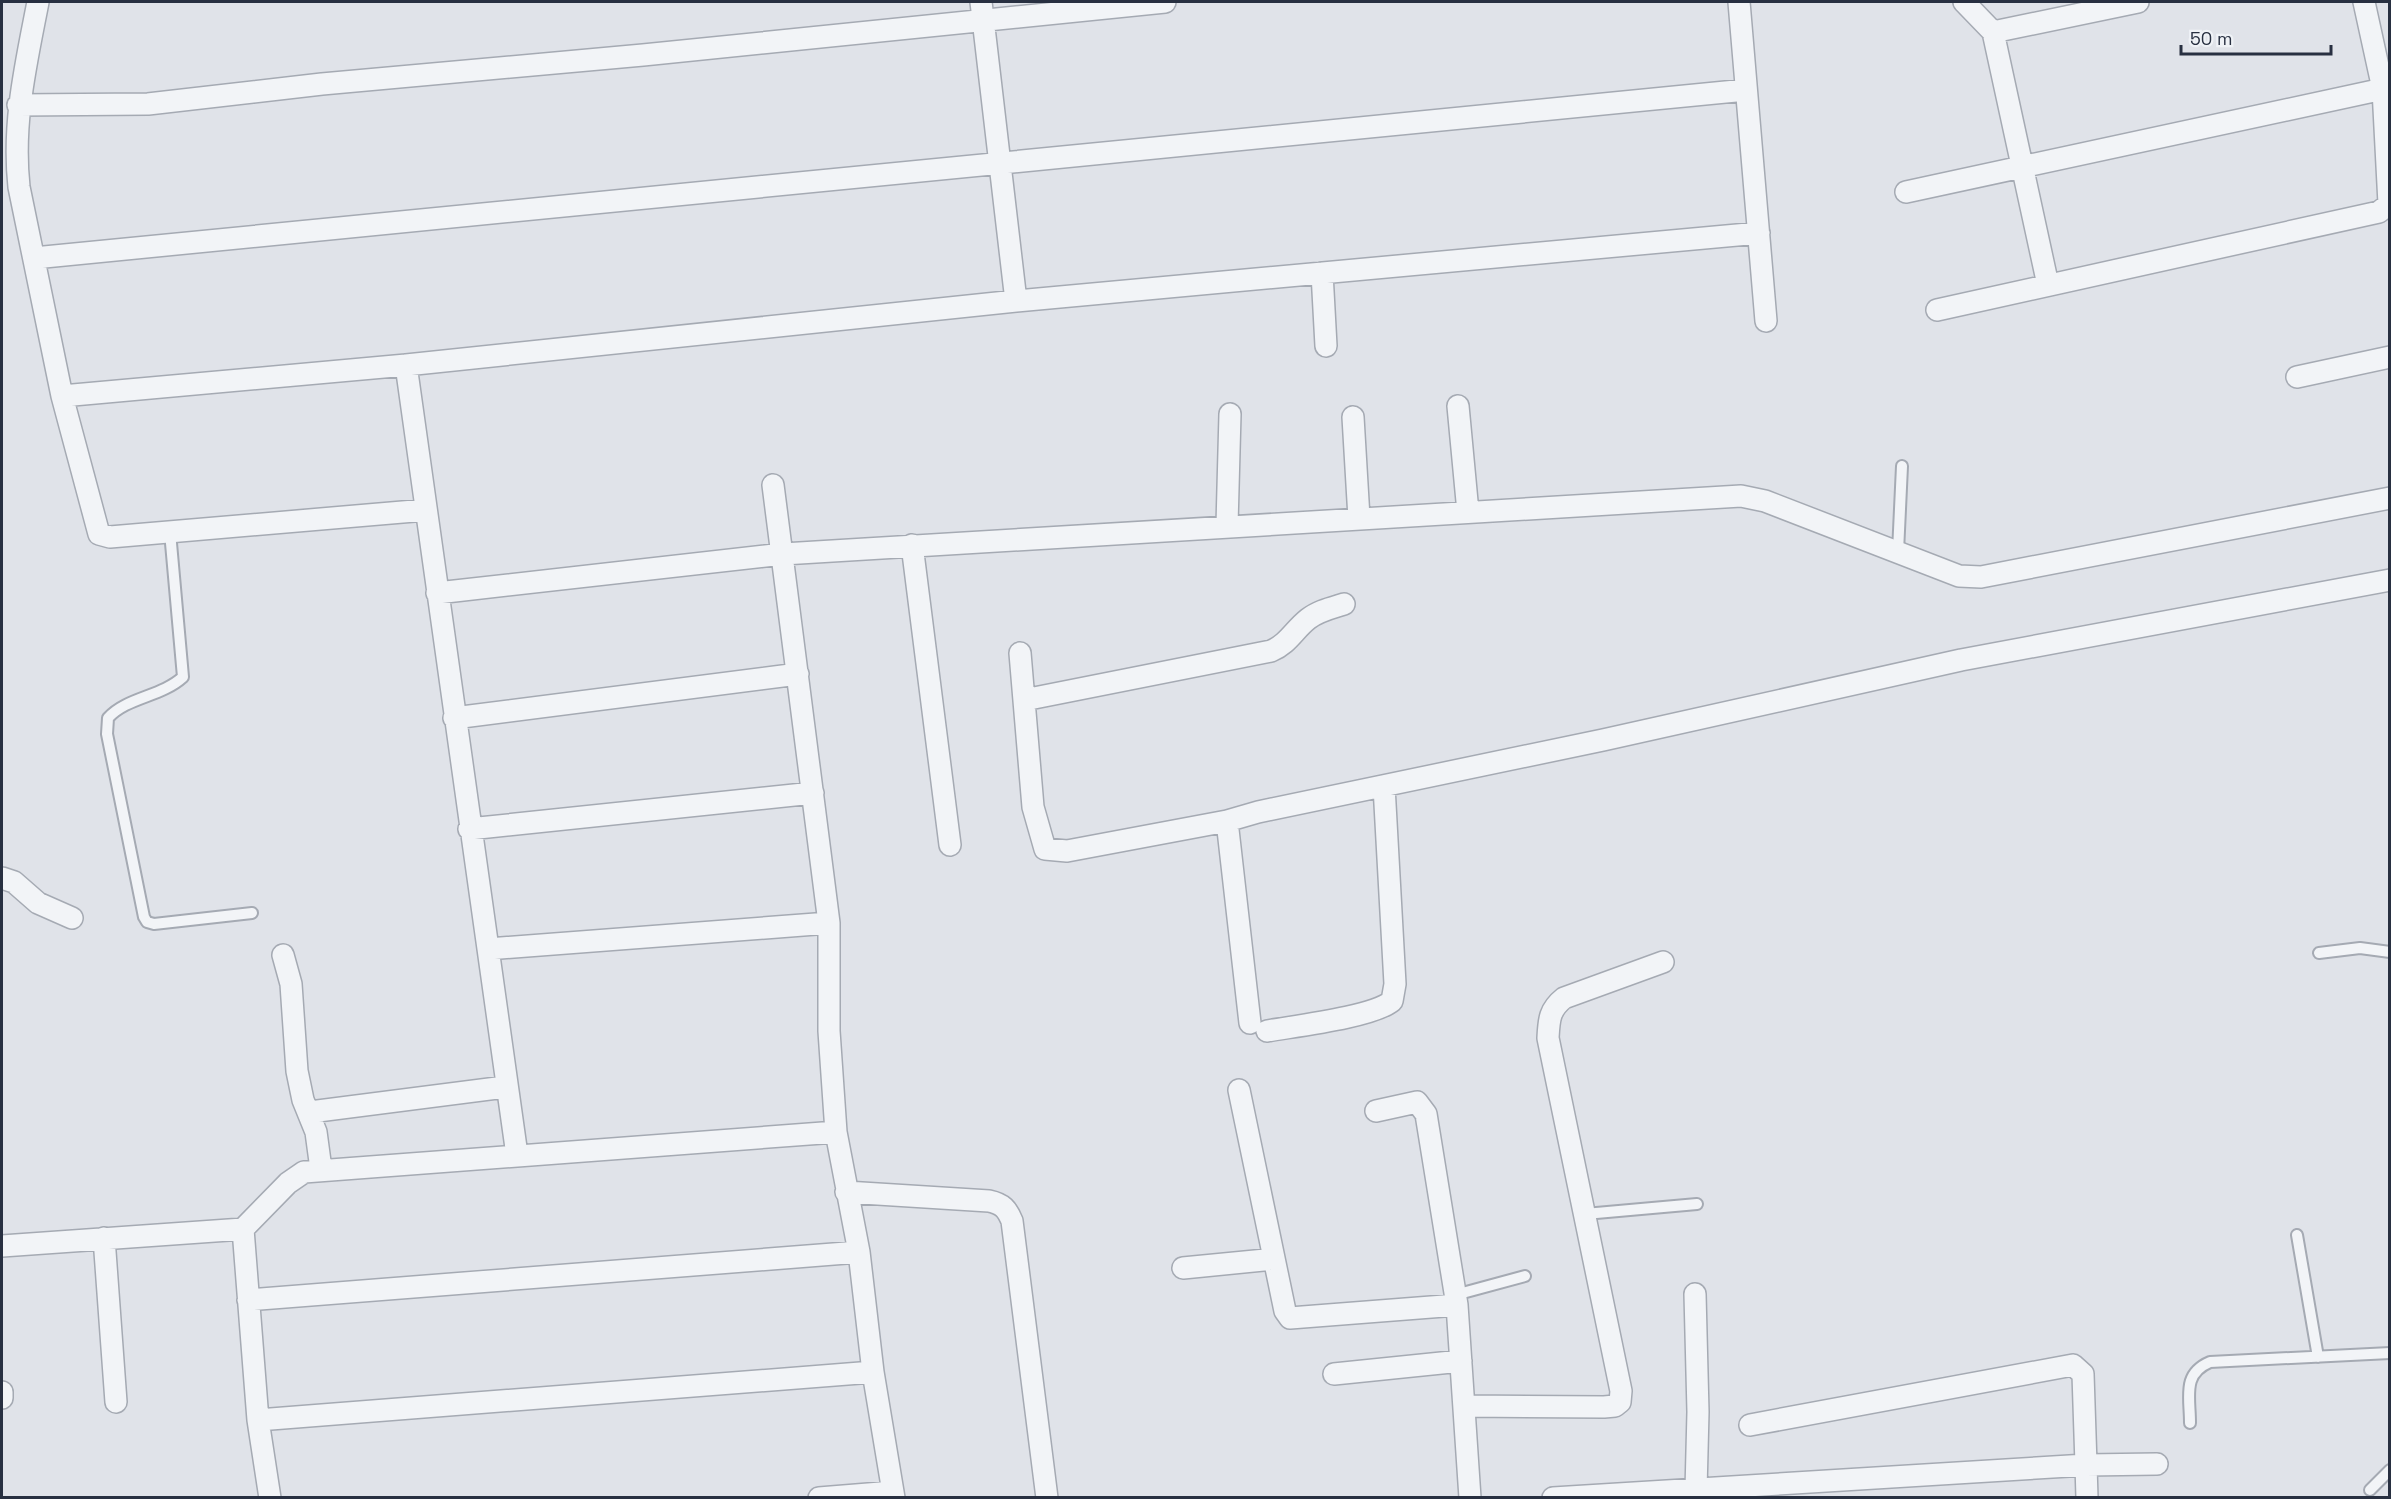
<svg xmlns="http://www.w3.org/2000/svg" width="2391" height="1499" font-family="'Space Grotesk',sans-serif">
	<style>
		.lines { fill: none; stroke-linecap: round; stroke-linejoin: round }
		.service-casing { stroke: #a5aab3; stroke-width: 14 }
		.minor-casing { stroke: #a5aab3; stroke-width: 24 }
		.service { stroke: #f2f4f7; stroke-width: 10 }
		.minor { stroke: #f2f4f7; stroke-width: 21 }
	</style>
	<rect width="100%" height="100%" fill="#e0e3e9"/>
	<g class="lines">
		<defs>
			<path id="service" d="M170 532 183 677C161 697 127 697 108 718L107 734 144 917 147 922 154 924 252 913
				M1898 552 1902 466
				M2319 953 2360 948 2390 952
				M1585 1214 1697 1204
				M2297 1235 2318 1357
				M1455 1295 1525 1276
				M2190 1423C2190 1396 2182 1374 2210 1362L2390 1353
				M2370 1490 2390 1470"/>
			<path id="minor" d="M38 2C26 64 12 123 19 187L62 396 99 534 110 537 426 510
				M981 2 1016 301
				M1739 2 1766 321
				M1964 2 1993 32 2048 285
				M1993 32 2138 2
				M18 105 148 104 322 84 643 55 1165 2
				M1906 192 2383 89
				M34 258 1746 90
				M1322 273 1326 346
				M1937 310 2379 212 2389 204 2383 89 2364 2
				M406 365 517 1155
				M2297 377 2390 357
				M62 396 406 365 1016 301 1759 233
				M1458 406 1468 512
				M1353 417 1359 518
				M773 485 829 923V1031L836 1132 859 1252 873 1372 894 1498
				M1227 525 1230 414
				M912 545 950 845
				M437 593 783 554 1741 496 1765 501 1959 576 1981 577 2390 498
				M1020 653 1033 807 1045 849 1067 851 1227 821
				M1024 700 1271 651C1288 644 1294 630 1308 619 1318 611 1331 608 1344 604
				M454 718 798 674
				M469 829 813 793
				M2 878 14 882 38 903 72 918
				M488 949 829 923
				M283 955 291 984 297 1071 303 1100 316 1132 321 1169
				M1250 1023 1227 821 1258 812 1603 740 1961 660 2390 580
				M1267 1031C1295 1026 1373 1017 1392 1001L1395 984 1384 786
				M1239 1090 1285 1311 1290 1318 1457 1305
				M1376 1111 1417 1102 1426 1114 1457 1305 1470 1498
				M310 1112 505 1087
				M846 1192 989 1201C1003 1204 1007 1209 1012 1221L1047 1498
				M104 1238 116 1402
				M2 1246 243 1229
				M1183 1268 1274 1259
				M1695 1294 1698 1412 1696 1490
				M248 1300 859 1252
				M1334 1374 1461 1361
				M2 1392V1398
				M1464 1406 1604 1407 1615 1406 1620 1402 1621 1391 1548 1038C1549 1020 1549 1010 1564 998L1663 962
				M258 1420 873 1372
				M1750 1425 2073 1365 2083 1374 2086 1465 2157 1464
				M270 1498 258 1420 243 1229 288 1183 304 1172 836 1132
				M819 1498 893 1492
				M1553 1498 2086 1465 2087 1498"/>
		</defs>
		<use href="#service" class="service-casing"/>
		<use href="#minor" class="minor-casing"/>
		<use href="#service" class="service"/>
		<use href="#minor" class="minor"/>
	</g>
	<rect width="2391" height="1499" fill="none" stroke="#283041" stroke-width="6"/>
	<path d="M2181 45v9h150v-9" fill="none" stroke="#283041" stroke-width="3"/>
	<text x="2190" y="45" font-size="18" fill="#283041" stroke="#eff2f6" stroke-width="4.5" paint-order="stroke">50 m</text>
</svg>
